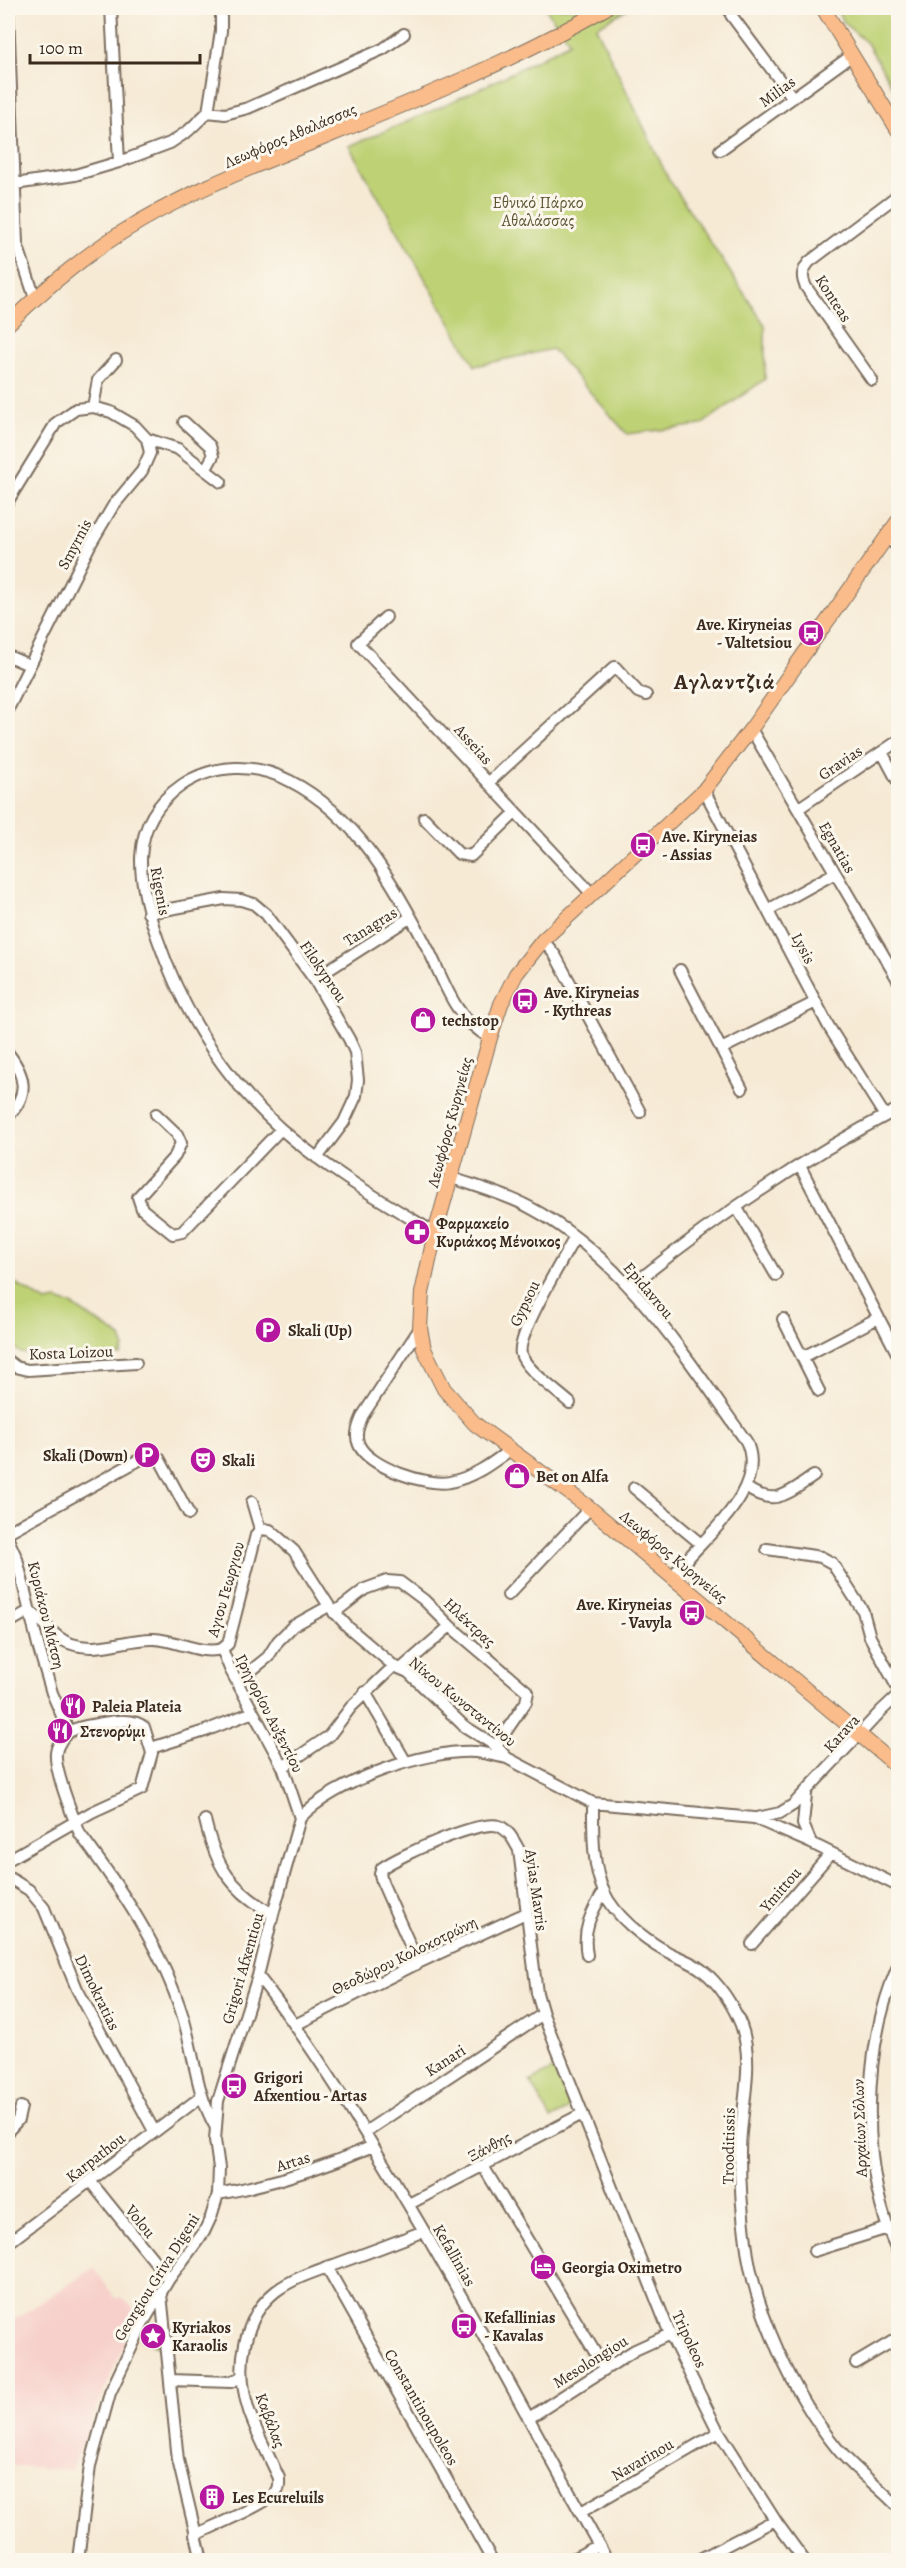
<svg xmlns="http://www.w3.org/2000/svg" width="906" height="2568" font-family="Alegreya,serif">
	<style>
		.built { fill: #f7d0cb }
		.green { fill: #bed175; stroke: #7c7e4a; stroke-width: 1.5 }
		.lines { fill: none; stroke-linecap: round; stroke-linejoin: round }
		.minor-casing { stroke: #7c6d5e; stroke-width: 14 }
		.major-casing { stroke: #7c6d5e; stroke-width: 16 }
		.minor { stroke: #fff; stroke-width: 10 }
		.major { stroke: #f9bc8a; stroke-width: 14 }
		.labels { text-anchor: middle; stroke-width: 6; stroke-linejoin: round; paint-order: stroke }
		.street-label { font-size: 16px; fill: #3b2a1e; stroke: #fbf7ec }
		.park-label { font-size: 16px; fill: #5c5434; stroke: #fbf7ec }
		.poi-label { font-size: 16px; font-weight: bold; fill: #3b2a1e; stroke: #fbf7ec; text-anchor: start }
		.district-label { font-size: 22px; font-weight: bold; letter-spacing: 1.5px; fill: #3b2a1e; stroke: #fbf7ec }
	</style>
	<rect width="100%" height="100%" fill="#fbf7ec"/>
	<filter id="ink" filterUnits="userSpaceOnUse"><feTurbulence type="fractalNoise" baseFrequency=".0167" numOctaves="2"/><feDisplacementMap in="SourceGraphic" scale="12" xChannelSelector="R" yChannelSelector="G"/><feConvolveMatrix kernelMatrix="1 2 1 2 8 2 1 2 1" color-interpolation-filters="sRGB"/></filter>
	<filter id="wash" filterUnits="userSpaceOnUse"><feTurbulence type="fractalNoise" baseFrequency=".008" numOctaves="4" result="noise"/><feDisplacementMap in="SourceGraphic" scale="24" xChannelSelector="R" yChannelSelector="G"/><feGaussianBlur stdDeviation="1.35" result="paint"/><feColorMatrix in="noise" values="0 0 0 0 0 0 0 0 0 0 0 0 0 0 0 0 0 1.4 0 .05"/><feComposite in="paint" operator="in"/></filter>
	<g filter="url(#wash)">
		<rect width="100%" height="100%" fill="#f6ead5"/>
		<path class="built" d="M94 2268 116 2299 121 2297 137 2311 72 2470 14 2466 8 2452V2324Z"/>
		<path class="green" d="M545 8H629L596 27 668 178 765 325V379L701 425 627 434 552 349 475 366 349 146C425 115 498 82 570 42Z
			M835 8H898V96L867 43 845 24Z
			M8 1273 16 1284 46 1302 57 1300 72 1305 121 1337 124 1347 121 1355 77 1360 21 1353 8 1343Z
			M559 2066 571 2097 567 2110 551 2119 530 2082Z
			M152 2323 157 2327 158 2346 141 2339Z"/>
	</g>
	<g filter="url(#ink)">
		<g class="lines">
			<defs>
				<path id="minor" d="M111 8 119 162
					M8 11 17 244 35 298
					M731 15 793 98
					M208 112 225 114 248 108 383 49 404 34
					M720 150 851 56
					M15 184 75 175 119 162 170 143 188 131 208 112 221 31V8
					M872 380 806 287C801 277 802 271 809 262L898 195
					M93 407 98 380 116 360
					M184 422 210 446 213 456 206 469
					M147 439 178 449 221 482
					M8 501 56 423 76 409 93 407 111 412 135 426 147 439 150 453 142 471 113 506 90 545 8 709
					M887 537 898 547
					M386 617 358 643 592 894
					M8 656 29 665
					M751 729 898 980
					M882 752 898 782
					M488 783 615 667 638 692 646 695
					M704 790 829 1027 885 1116
					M799 808 898 741
					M424 818 459 854 471 856 515 813
					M768 910 835 873
					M148 913 224 899 241 900 254 904 266 914 314 979 349 1039 355 1052 358 1080 356 1096 344 1122 317 1158
					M543 940 555 955 640 1112
					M680 970 742 1089
					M314 979 411 917
					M721 1049 816 1002
					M8 1053C25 1075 30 1094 8 1116
					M156 1114 177 1134 181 1143 175 1156 138 1197 142 1209 173 1234 182 1232 281 1129
					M800 1166 898 1355
					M452 1178C478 1187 505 1194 529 1207 624 1257 685 1356 746 1441 770 1491 700 1539 673 1576
					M737 1208 776 1275
					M435 1233C382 1201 328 1170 281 1129 223 1077 183 1012 158 940 138 884 125 824 182 785 215 763 255 763 290 781 357 815 396 887 429 951 447 987 453 1016 490 1038
					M630 1287C712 1220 804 1158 898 1109
					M783 1319 819 1391
					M420 1328 363 1415C359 1425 354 1434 359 1445 369 1467 428 1487 450 1482 474 1477 491 1464 510 1450
					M803 1357 878 1318
					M8 1361 16 1367 28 1370 136 1363
					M570 1403C558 1392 525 1369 521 1354 516 1336 564 1257 575 1237
					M634 1488 701 1544
					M747 1488C776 1508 789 1492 814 1476
					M252 1502 260 1529
					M260 1529 270 1530 294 1551 329 1606 348 1627 394 1666 408 1672 464 1726 496 1746 507 1758 593 1803 754 1818 811 1843 898 1886
					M8 1532 148 1455 159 1458 189 1514
					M8 1539 17 1559 39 1649 52 1693 69 1732
					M767 1549 821 1557 832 1563 863 1611 870 1637 898 1689
					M508 1595 590 1508
					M29 1611C44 1620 54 1639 72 1644 98 1653 128 1638 154 1639 178 1640 198 1655 222 1649
					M334 1613 365 1589 387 1581 400 1582 424 1600 450 1626 528 1692 526 1702 496 1746
					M8 1623 29 1611
					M222 1649 230 1669 283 1767 300 1818
					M222 1649 228 1644 256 1535 260 1529
					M402 1668 450 1626
					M237 1682 268 1657 278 1641 293 1626 329 1606
					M365 1692 406 1762
					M151 1748 205 1731 253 1712
					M283 1767 329 1736 351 1707 394 1666
					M806 1794 803 1824 811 1843
					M593 1803C593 1832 592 1865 604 1892 615 1916 643 1938 666 1951 678 1958 691 1961 702 1970 719 1983 733 2005 741 2025 756 2066 739 2113 740 2156 740 2184 742 2213 746 2242 754 2310 793 2394 836 2447 854 2470 879 2486 898 2507
					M757 1818 780 1813 793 1805 882 1710 898 1695
					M205 1820C216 1867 231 1890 273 1914
					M8 1860 92 1812 142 1789 152 1753 144 1727C134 1718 115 1721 103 1723 94 1725 80 1726 71 1731 64 1734 57 1745 56 1753 54 1769 73 1817 80 1834 122 1890 162 1949 183 2017 194 2053 196 2093 215 2126
					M8 1877 29 1890 44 1908 77 1989 154 2131
					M752 1944 831 1853
					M587 1955C582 1930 591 1913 604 1891
					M418 1963 382 1882 380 1874 382 1868C399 1856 479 1819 499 1826 509 1830 514 1841 519 1850L537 1993 543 2014 670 2334 716 2427 777 2523 804 2560
					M898 1966C862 2048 859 2170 898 2252
					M258 1976C304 2034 344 2097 382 2161 462 2291 532 2427 607 2560
					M295 2025 418 1963 526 1913
					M8 2131 18 2120 21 2107
					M365 2132 543 2014
					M483 2166 605 2369
					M90 2181 169 2279
					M218 2194C272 2184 322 2168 373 2146
					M409 2204 582 2114
					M8 2243 202 2096
					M814 2251 888 2228
					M327 2267 492 2560
					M161 2294 178 2460 202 2560
					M856 2363 898 2338
					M170 2380 231 2382 241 2377
					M529 2418 635 2350 670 2334
					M581 2512 719 2432
					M195 2535C211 2527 270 2503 277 2491 280 2487 279 2483 279 2478 269 2456 257 2434 249 2411 242 2389 240 2367 245 2344 257 2289 291 2280 339 2263 367 2253 396 2242 424 2231
					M78 2560 90 2466 110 2393 143 2323 169 2279 204 2232 211 2217 218 2194 219 2168 215 2140 218 2101 258 1976 273 1914 300 1818C332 1782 427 1749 475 1752 486 1753 497 1756 507 1758
					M571 2560 599 2545
					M698 2560 775 2520"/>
				<path id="major" d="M823 8 898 130
					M8 324C42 291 80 259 121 233 185 192 260 164 330 135 424 97 518 58 606 8
					M898 521 751 729 704 790 543 940 516 974 501 1004 490 1038 435 1233 422 1293 420 1328 424 1349 444 1389 475 1424 590 1508 898 1767"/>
			</defs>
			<use href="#minor" class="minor-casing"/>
			<use href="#major" class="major-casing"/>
			<use href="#minor" class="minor"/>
			<use href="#major" class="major"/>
		</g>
	</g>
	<defs>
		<symbol id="bus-disc" viewBox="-11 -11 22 22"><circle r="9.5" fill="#b5179e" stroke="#fbf7ec"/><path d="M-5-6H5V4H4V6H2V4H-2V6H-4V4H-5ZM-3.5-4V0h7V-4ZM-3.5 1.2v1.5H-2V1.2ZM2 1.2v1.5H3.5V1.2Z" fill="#fff"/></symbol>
		<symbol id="shop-disc" viewBox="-11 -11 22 22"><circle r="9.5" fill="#b5179e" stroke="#fbf7ec"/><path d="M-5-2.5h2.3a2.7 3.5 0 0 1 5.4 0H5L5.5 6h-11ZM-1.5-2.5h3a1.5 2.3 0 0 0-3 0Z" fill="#fff"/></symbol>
		<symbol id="pharmacy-disc" viewBox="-11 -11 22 22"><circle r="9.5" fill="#b5179e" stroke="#fbf7ec"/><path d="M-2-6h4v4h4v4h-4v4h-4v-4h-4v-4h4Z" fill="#fff"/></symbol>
		<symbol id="parking-disc" viewBox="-11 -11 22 22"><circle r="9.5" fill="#b5179e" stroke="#fbf7ec"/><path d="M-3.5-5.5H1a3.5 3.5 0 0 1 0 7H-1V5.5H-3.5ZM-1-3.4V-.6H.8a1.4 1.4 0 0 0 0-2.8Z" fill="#fff"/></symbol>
		<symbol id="theatre-disc" viewBox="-11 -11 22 22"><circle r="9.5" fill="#b5179e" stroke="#fbf7ec"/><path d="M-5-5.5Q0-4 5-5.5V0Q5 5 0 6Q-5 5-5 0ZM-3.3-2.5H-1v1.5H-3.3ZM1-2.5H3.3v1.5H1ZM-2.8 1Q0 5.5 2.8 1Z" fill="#fff"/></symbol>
		<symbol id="restaurant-disc" viewBox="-11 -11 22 22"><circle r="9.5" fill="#b5179e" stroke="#fbf7ec"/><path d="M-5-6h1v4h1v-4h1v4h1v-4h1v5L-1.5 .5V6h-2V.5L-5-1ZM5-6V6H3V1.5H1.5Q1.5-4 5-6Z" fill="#fff"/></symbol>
		<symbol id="hotel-disc" viewBox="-11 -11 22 22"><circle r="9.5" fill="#b5179e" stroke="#fbf7ec"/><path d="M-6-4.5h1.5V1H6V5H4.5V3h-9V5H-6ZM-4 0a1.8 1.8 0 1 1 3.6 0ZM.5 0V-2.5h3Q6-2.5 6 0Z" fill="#fff"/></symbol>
		<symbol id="sight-disc" viewBox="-11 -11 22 22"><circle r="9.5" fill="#b5179e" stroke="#fbf7ec"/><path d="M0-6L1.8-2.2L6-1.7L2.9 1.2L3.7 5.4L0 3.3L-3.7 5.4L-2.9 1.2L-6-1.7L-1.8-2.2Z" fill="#fff"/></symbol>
		<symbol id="building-disc" viewBox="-11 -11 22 22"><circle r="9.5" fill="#b5179e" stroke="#fbf7ec"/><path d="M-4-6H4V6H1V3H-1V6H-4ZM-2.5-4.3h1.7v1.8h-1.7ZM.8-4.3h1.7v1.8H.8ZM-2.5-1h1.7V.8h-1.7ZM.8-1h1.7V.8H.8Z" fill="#fff"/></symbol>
	</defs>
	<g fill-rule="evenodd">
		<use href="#bus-disc" x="796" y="618" width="30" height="30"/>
		<use href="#bus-disc" x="628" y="830" width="30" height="30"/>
		<use href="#bus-disc" x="510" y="986" width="30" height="30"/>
		<use href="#shop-disc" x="408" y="1005" width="30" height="30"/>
		<use href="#pharmacy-disc" x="402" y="1217" width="30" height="30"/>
		<use href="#parking-disc" x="253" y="1315" width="30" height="30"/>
		<use href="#parking-disc" x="132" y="1440" width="30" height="30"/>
		<use href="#theatre-disc" x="188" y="1445" width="30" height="30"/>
		<use href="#shop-disc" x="502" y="1461" width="30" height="30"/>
		<use href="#bus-disc" x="677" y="1598" width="30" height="30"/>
		<use href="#restaurant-disc" x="58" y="1691" width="30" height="30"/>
		<use href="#restaurant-disc" x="45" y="1716" width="30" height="30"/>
		<use href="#bus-disc" x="219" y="2071" width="30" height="30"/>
		<use href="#hotel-disc" x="528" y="2252" width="30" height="30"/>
		<use href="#bus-disc" x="449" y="2311" width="30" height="30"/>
		<use href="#sight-disc" x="138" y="2321" width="30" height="30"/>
		<use href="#building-disc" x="197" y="2482" width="30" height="30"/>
	</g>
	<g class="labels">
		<g class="street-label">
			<text transform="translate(777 91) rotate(-36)" y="6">Milias</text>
			<text transform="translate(290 135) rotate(-23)" y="6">Λεωφόρος Αθαλάσσας</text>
			<text transform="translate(834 298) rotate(57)" y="6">Konteas</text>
			<text transform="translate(74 544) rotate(-62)" y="6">Smyrnis</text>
			<text transform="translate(474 744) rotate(48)" y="6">Asseias</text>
			<text transform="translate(840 762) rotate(-34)" y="6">Gravias</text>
			<text transform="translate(838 847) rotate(60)" y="6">Egnatias</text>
			<text transform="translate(161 891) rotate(79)" y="6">Rigenis</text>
			<text transform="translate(370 926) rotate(-32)" y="6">Tanagras</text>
			<text transform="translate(804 948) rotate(62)" y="6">Lysis</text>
			<text transform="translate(324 971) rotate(56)" y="6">Filokyprou</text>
			<text transform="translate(449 1122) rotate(-75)" y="6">Λεωφόρος Κυρηνείας</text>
			<text transform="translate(649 1290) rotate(50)" y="6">Epidavrou</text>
			<text transform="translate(524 1303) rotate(-64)" y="6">Gypsou</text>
			<text transform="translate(71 1352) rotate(-2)" y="6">Kosta Loizou</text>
			<text transform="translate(674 1556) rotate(40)" y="6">Λεωφόρος Κυρηνείας</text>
			<text transform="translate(225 1589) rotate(-74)" y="6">Αγιου Γεωργιου</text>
			<text transform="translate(47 1615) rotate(76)" y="6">Κυριάκου Μάτση</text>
			<text transform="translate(470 1622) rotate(43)" y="6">Ηλέκτρας</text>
			<text transform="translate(463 1701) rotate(39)" y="6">Νίκου Κωνσταντίνου</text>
			<text transform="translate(270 1713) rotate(63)" y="6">Γρηγορίου Αυξεντίου</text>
			<text transform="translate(841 1733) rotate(-48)" y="6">Karava</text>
			<text transform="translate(780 1889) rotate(-49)" y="6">Ymittou</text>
			<text transform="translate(537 1890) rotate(82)" y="6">Ayias Mavris</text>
			<text transform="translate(404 1955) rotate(-26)" y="6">Θεοδώρου Κολοκοτρώνη</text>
			<text transform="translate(242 1968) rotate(-74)" y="6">Grigori Afxentiou</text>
			<text transform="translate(98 1992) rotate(64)" y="6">Dimokratias</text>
			<text transform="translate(445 2060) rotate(-33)" y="6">Kanari</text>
			<text transform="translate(859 2128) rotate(-92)" y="6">Αρχαίων Σόλων</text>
			<text transform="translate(489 2146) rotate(-28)" y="6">Ξάνθης</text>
			<text transform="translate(728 2146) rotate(-89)" y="6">Trooditissis</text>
			<text transform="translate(95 2157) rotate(-38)" y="6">Karpathou</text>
			<text transform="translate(293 2161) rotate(-17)" y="6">Artas</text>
			<text transform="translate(141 2221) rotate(51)" y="6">Volou</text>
			<text transform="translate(455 2255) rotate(60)" y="6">Kefallinias</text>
			<text transform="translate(156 2277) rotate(-58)" y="6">Georgiou Griva Digeni</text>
			<text transform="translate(690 2339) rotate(65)" y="6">Tripoleos</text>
			<text transform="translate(590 2361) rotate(-32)" y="6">Mesolongiou</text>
			<text transform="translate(422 2407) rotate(60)" y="6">Constantinoupoleos</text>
			<text transform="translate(271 2420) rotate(69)" y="6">Καβάλας</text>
			<text transform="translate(642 2459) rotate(-30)" y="6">Navarinou</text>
		</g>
		<g class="park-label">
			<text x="538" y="208">Εθνικό Πάρκο<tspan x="538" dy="18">Αθαλάσσας</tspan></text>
		</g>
		<g class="poi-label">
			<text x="792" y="630" text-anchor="end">Ave. Kiryneias<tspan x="792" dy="18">- Valtetsiou</tspan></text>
			<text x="662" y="842">Ave. Kiryneias<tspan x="662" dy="18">- Assias</tspan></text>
			<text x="544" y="998">Ave. Kiryneias<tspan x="544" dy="18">- Kythreas</tspan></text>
			<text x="442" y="1026">techstop</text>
			<text x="436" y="1229">Φαρμακείο<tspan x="436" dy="18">Κυριάκος Μένοικος</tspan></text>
			<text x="288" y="1336">Skali (Up)</text>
			<text x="128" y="1461" text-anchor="end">Skali (Down)</text>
			<text x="222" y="1466">Skali</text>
			<text x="536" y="1482">Bet on Alfa</text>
			<text x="672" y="1610" text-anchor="end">Ave. Kiryneias<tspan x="672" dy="18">- Vavyla</tspan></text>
			<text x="92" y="1712">Paleia Plateia</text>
			<text x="80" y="1737">Στενορύμι</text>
			<text x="254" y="2083">Grigori<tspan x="254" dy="18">Afxentiou - Artas</tspan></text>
			<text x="562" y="2273">Georgia Oximetro</text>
			<text x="484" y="2323">Kefallinias<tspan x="484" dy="18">- Kavalas</tspan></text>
			<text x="172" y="2333">Kyriakos<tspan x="172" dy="18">Karaolis</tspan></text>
			<text x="232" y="2503">Les Ecureluils</text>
		</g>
		<g class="district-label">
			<text x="725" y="689">Αγλαντζιά</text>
		</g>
	</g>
	<rect width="906" height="2568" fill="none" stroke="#fbf7ec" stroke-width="30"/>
	<path d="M30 54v9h170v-9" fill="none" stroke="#3b2a1e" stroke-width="3"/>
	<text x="39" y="54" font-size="18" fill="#3b2a1e" stroke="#fbf7ec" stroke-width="4.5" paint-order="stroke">100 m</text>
</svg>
